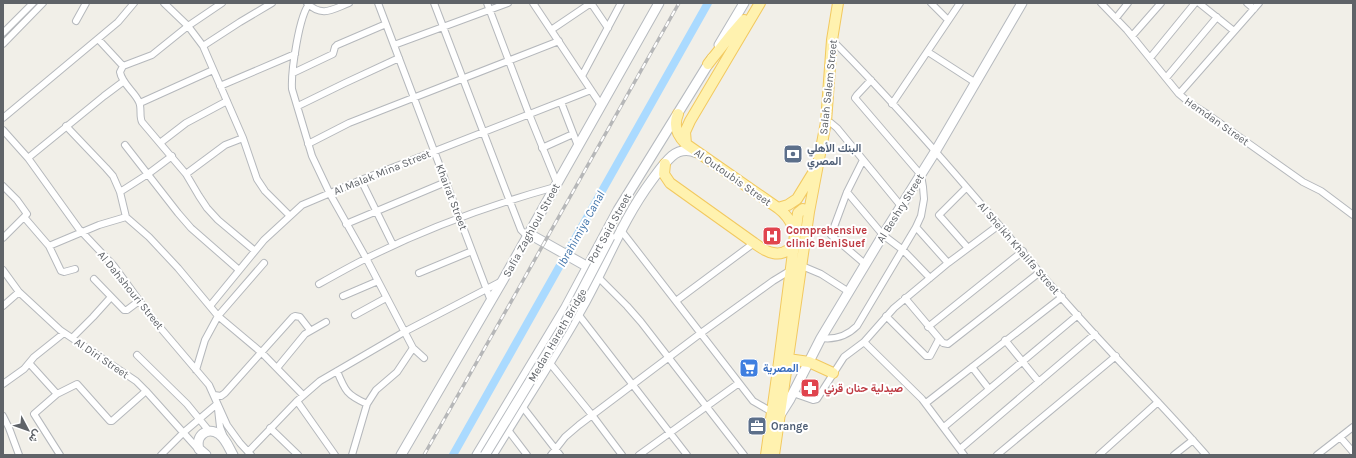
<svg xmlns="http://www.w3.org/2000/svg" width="1356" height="458" font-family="Karla,Vazirmatn,sans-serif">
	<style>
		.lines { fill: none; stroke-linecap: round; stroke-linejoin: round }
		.canal { stroke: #aadaff; stroke-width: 8 }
		.street-casing { stroke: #b5b8bc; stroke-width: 8 }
		.secondary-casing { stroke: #b6babf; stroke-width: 11 }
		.primary-casing { stroke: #f2c960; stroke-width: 12 }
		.street { stroke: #fff; stroke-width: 6 }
		.secondary { stroke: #fff; stroke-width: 9 }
		.primary { stroke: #fff2af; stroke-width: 10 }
		.rail-casing { stroke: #b6b7b8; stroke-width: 3.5 }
		.rail { stroke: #fff; stroke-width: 2; stroke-dasharray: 6; stroke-linecap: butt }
		.secondary-bridge-casing { stroke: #b6babf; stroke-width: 11; stroke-linecap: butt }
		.secondary-bridge { stroke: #fff; stroke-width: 9 }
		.labels { text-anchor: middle; stroke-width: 4; stroke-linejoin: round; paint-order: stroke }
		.street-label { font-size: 11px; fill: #5f6368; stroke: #fff }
		.service-label { font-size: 11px; font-weight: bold; fill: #4e5e75; stroke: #fff; text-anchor: start }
		.health-label { font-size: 11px; font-weight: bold; fill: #be3a42; stroke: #fff; text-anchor: start }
		.shop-label { font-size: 11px; font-weight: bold; fill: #366cbe; stroke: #fff; text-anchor: start }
		.water-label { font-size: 12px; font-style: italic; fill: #4174aa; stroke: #fff }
	</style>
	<rect width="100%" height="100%" fill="#f1efe8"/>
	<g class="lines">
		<path class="canal" d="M453 455 708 3"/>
		<defs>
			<path id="street" d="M164 3 188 26 203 46 243 138 257 179 265 191 290 216
				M222 3 188 26 152 55 123 66 120 72C122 84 135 92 139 102 142 108 139 116 142 122L186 174 199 196 207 208 218 220 255 251
				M307 3C322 18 333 9 349 3
				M310 3C299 14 291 72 292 89L312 156 330 194 366 258 413 348 424 358
				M378 3 491 301
				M434 3 509 199 521 230 527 236
				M487 3 529 114 557 183
				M533 3 601 105
				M591 3 608 28
				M931 3 948 20
				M1101 3 1127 30 1179 94 1191 104 1207 114 1303 182 1321 191 1353 215
				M1199 3 1234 31
				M1247 3 1254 9
				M1116 18 1128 3
				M76 21 86 3
				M551 30 591 3
				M3 33 33 3
				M1132 36 1161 3
				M98 39 123 66
				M832 40C913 121 986 211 1061 297 1108 351 1159 401 1206 455
				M3 44 43 3
				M394 45 508 3
				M203 46 240 22 272 3
				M928 52 976 83
				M1150 58 1195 3
				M293 73 333 54 335 47 337 45 386 24
				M582 76 621 3
				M1166 78 1217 17
				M220 86 295 54
				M1179 94 1259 3
				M561 102 578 146
				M140 103 213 70
				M892 104 960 3
				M298 106 345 83 399 58
				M3 118 118 22 134 3
				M826 122 831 123 837 128 901 206
				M66 126 106 168 113 176 120 192 126 217 149 237 178 268 218 316 262 353 303 395
				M3 130 28 158 79 229 114 266 152 318 209 385 227 425 240 443 251 455
				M160 143 186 123 227 101
				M308 144 349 123 559 41
				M125 145 178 213 191 228 239 270
				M542 148 573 134
				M28 158 104 96 124 81
				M863 160 847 192 831 235 865 264
				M186 174 225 145 243 138
				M361 180 393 245
				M3 186 17 200 27 214 3 238
				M966 188 939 215 968 248
				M120 192 148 174 172 156
				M847 192 883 235 903 250 930 278
				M24 217 49 246 99 225 126 217
				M346 224 446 182
				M916 227 948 263
				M620 229 753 401 772 412
				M49 246 61 271 64 272 75 269
				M802 266 821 274 849 292
				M3 270 19 292 60 330 136 381 146 391 198 449
				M419 273 472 251
				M598 277 627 306 641 322 744 455
				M94 279 124 310H127L139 301
				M319 284C335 275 351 266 367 258 427 228 490 205 555 187
				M343 296 378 281
				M905 298 943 343 948 344 1040 272
				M676 301 754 243
				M3 306 19 292
				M210 306 264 240 302 205 361 180 591 90
				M578 314 687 455
				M355 315 386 298
				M886 316 926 356H930L939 339
				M928 327 1023 251
				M72 338 93 317 111 297
				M821 338C836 340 847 336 857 326L916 227 921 216 924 199 923 187 921 175 855 98 857 95 871 80
				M1005 340 1039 382
				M864 342 922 399 964 455
				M137 355 187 404 209 431
				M549 362 592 415 622 455
				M29 363 57 394
				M972 367 989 389
				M277 368 305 334 326 322
				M196 370 205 340 218 316 264 263
				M337 371C345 391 347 395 367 404
				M3 384 24 369 34 357 64 333
				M793 393 813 400 817 399 844 357 864 342 894 308 948 263 999 225
				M214 395 221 396 225 393 293 317 295 316 300 317 310 330
				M297 401 335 455
				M926 403 1062 297
				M522 406 560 455
				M218 409 220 427 224 437
				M3 416 9 428 19 455
				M944 427 1078 315
				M270 428 298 455
				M508 430 527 455
				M1340 437 1353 452
				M960 449 1095 334
				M248 452 297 401 320 381 404 332 502 281
				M60 455 34 414 57 394 77 384 110 421H112L146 391
				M161 455 184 432 217 404
				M352 455 367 404 376 390 397 372 413 348
				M551 455 565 437 579 425 701 333 773 281 791 270
				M639 455 739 383
				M997 455 1116 356
				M1099 455 1158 402
				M1174 455 1193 440
				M1317 455 1353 427"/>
			<path id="secondary" d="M719 45 744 3
				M527 236H533L588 267
				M780 415 790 399 821 338 883 235 935 152 1022 3
				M206 455 199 449C195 436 207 426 219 434 226 439 229 448 233 455
				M401 455 503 280 555 187 659 3
				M477 455 566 307 618 210 712 58
				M492 455C523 404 556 354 585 302 608 260 623 219 652 180 658 172 664 163 672 156 679 150 688 149 697 153"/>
			<path id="primary" d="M708 64 731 35 744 20
				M686 144 685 132 690 121 760 3
				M665 164 664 174 670 183 754 243C760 247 766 252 773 253 778 254 784 253 788 250 803 238 790 217 778 208L686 144C677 135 673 126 678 114
				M778 208 788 205 797 199 816 168
				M788 359 809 362 833 373
				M766 455 779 362 798 213 803 209 809 212
				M774 455 809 212 826 122 832 40 838 3"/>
		</defs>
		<use href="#street" class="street-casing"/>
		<use href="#secondary" class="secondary-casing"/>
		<use href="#primary" class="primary-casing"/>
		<use href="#street" class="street"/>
		<use href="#secondary" class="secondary"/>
		<use href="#primary" class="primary"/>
		<defs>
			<path id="rail" d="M424 455 516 293 679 3"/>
		</defs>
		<use href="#rail" class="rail-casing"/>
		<use href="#rail" class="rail"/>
		<defs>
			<path id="secondary-bridge" d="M485 455 563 327 610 237"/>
		</defs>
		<use href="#secondary-bridge" class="secondary-bridge-casing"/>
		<use href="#secondary-bridge" class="secondary-bridge"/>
	</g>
	<defs>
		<symbol id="bank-square" viewBox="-11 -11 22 22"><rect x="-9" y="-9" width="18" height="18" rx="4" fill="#5c6f8a" stroke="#fff"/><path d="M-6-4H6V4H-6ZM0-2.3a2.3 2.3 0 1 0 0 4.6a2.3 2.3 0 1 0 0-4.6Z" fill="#fff"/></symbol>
		<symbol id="hospital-square" viewBox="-11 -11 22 22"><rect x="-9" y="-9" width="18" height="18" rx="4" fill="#e0444e" stroke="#fff"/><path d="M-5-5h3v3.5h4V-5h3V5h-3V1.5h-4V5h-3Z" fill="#fff"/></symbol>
		<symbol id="supermarket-square" viewBox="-11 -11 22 22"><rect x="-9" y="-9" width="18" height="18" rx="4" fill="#3f7fe0" stroke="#fff"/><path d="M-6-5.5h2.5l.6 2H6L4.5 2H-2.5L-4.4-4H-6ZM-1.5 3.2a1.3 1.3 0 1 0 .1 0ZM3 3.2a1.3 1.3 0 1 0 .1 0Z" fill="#fff"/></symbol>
		<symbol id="pharmacy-square" viewBox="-11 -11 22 22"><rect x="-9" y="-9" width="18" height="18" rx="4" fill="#e0444e" stroke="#fff"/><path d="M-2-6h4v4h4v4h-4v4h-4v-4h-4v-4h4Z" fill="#fff"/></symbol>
		<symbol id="office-square" viewBox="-11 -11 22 22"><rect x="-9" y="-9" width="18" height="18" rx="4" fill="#5c6f8a" stroke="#fff"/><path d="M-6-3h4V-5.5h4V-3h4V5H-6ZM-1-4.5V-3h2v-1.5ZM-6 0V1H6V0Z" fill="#fff"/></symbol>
	</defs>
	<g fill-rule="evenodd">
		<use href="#bank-square" x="782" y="143" width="22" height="22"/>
		<use href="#hospital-square" x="761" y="225" width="22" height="22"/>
		<use href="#supermarket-square" x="738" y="357" width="22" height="22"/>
		<use href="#pharmacy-square" x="799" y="377" width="22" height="22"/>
		<use href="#office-square" x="746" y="415" width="22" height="22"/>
	</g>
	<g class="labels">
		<g class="street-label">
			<text transform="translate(828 87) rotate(-84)" y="4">Salah Salem Street</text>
			<text transform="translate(1217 121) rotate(35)" y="4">Hemdan Street</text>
			<text transform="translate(382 172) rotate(-22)" y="4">Al Malak Mina Street</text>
			<text transform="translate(733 177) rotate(35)" y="4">Al Outoubis Street</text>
			<text transform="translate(452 197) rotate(69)" y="4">Khairat Street</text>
			<text transform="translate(900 208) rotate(-58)" y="4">Al Beshry Street</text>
			<text transform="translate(609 228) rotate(-61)" y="4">Port Said Street</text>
			<text transform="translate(531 230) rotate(-61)" y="4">Safia Zaghloul Street</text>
			<text transform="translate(1019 248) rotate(49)" y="4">Al Sheikh Khalifa Street</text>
			<text transform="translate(131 290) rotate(51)" y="4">Al Dahshouri Street</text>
			<text transform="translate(557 335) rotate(-60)" y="4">Medan Hareth Bridge</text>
			<text transform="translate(102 358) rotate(34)" y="4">Al Diri Street</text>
		</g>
		<g class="service-label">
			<text x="807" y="152">البنك الأهلي<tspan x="807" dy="13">المصري</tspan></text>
			<text x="771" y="430">Orange</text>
		</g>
		<g class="health-label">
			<text x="786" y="234">Comprehensive<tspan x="786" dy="13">clinic BeniSuef</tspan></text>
			<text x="824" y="392">صيدلية حنان قرني</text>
		</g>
		<g class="shop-label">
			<text x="763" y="372">المصرية</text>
		</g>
		<g class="water-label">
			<text transform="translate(581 229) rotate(-61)" y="4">Ibrahimiya Canal</text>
		</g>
	</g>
	<rect width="1356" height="458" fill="none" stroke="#5f6368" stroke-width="8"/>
	<g transform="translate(28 430) rotate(131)" stroke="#ffffff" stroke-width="3" paint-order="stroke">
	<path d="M0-3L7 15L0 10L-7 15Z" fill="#5f6368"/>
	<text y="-6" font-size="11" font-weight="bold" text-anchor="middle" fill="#5f6368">ش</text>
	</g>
</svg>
